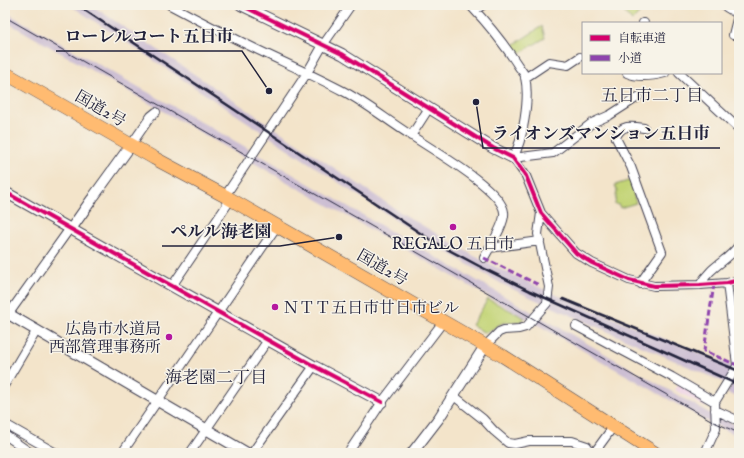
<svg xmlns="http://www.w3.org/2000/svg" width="744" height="458" font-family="'IM FELL English','Noto Serif JP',serif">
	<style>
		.built { fill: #eed0e7 }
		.industrial { fill: #ccbed3 }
		.green { fill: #c3d476; stroke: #727b58 }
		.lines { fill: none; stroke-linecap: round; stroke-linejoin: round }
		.minor-casing { stroke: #413f50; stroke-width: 10 }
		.tertiary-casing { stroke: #413f50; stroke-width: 12 }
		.trunk-casing { stroke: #413f50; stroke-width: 14 }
		.minor { stroke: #fff; stroke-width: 8 }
		.tertiary { stroke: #fff; stroke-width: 10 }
		.trunk { stroke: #ffbb71; stroke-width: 13 }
		.tram { stroke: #22223b; stroke-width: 1 }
		.rail { stroke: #22223b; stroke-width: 2.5 }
		.quiet { stroke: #8e44ad; stroke-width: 3; stroke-dasharray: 6 3; stroke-linecap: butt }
		.cycleway-casing { stroke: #f7f3e8; stroke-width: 6 }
		.cycleway { stroke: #d6006c; stroke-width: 4 }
		.poi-dot { fill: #b5179e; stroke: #f7f3e8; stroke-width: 1.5 }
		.labels { text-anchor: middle; stroke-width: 3; stroke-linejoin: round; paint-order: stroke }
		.street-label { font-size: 16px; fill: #22223b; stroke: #f7f3e8 }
		.poi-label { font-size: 16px; fill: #22223b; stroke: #f7f3e8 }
		.neighbourhood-label { font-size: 17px; fill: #22223b; stroke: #f7f3e8 }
		.leader { fill: none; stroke: #22223b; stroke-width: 1.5 }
		.callout-dot { fill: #22223b; stroke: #f7f3e8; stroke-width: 1.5 }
		.callout-label { font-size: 17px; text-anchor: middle; font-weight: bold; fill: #22223b; stroke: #f7f3e8; stroke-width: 3; stroke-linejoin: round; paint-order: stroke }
	</style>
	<rect width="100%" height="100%" fill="#f7f3e8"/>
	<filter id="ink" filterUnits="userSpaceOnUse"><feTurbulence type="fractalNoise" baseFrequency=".025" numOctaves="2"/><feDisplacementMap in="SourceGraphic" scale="8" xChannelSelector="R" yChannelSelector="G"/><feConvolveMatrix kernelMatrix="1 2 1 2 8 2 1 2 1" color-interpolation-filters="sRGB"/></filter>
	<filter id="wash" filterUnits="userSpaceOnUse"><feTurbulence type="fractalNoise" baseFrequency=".012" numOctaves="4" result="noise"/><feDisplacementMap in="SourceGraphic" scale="16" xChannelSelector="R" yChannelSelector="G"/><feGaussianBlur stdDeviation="0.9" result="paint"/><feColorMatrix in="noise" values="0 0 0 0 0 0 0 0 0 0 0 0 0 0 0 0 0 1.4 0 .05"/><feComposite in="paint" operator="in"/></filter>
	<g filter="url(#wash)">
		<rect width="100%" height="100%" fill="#f3e4ca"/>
		<path class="built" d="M679 384 708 401 705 407 675 390Z"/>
		<path class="industrial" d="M70 5H91L400 212 474 256 512 275 554 294 739 369V398L727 393 731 386 721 381 543 303 504 285 467 264 394 219Z
			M5 12 258 154 397 235 709 413 739 426V436L710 423 5 21Z"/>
		<path class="green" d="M630 5H648L632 21 624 12Z
			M542 26 545 38 515 56 509 48Z
			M631 180 635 192 633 193 636 203 620 208 619 205 615 204 617 190 615 185Z
			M488 299 525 318C518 325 511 321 503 323 496 325 492 331 485 333L472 325Z"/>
	</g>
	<g filter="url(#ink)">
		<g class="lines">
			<defs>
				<path id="minor" d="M170 5C198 20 227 35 256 49 285 63 315 76 343 91 366 103 387 120 409 134 429 148 501 188 504 212 506 223 489 248 484 258
					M470 5C488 24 505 45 519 67 521 70 525 74 525 77 530 98 523 140 513 158
					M726 7 739 15
					M475 10 483 5
					M643 23H644
					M733 35 738 15
					M627 73C638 78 653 76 665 73
					M679 73 739 129
					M525 78 549 62 568 65 580 57
					M411 136 429 108
					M131 145 151 116 156 112
					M513 158 526 176 541 213 576 253 592 263 629 280 654 286 700 285 727 283 739 280
					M513 158 553 153 592 123 610 115 638 97
					M489 248 540 241
					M727 283 737 365
					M641 284 643 279 662 252 631 167 616 138C620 124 632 126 644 128
					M700 285C711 265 727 262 739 245
					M172 286 227 205 225 196 307 73 323 45 351 5
					M5 319 68 231 71 229
					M576 326 672 377 715 402
					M485 346 499 332 504 330 519 329 526 327 547 303 549 287 538 234 541 213
					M5 384 37 330
					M454 396 483 419 494 431 508 443 515 444 529 441H572L587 446 592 453
					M715 410 739 421
					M5 424 56 453
					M5 435 31 453
					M122 453 277 226
					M190 453 268 340
					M252 453 314 366
					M348 453 382 402 443 322
					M594 453 613 427
					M705 453 716 429 715 402 739 363"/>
				<path id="tertiary" d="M241 5 342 54 493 148 513 158
					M5 192 314 366 382 402
					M94 196 131 145
					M71 229 92 199
					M5 312 247 453
					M412 453 439 418 485 346"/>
				<path id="trunk" d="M5 73 154 158 225 196 503 356 655 453"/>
			</defs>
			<use href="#minor" class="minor-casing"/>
			<use href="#tertiary" class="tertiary-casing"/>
			<use href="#trunk" class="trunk-casing"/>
			<use href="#minor" class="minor"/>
			<use href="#tertiary" class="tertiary"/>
			<use href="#trunk" class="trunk"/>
			<path class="tram" d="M5 17 716 423 739 433"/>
			<path class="rail" d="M77 5 432 241 479 266 530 291 739 385
				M563 299 739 371"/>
			<path class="quiet" d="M484 258 539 285
				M714 284 704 351 737 365"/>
			<defs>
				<path id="cycleway" d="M241 5 342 54 493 148 513 158 526 176 541 213 576 253 592 263 629 280 654 286 700 285 727 283 739 280
					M5 192 314 366 382 402"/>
			</defs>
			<use href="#cycleway" class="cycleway-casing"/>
			<use href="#cycleway" class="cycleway"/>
		</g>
	</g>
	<g class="poi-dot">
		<circle cx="453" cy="227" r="4"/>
		<circle cx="275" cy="307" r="4"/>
		<circle cx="169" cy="337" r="4"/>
	</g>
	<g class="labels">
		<g class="street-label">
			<text transform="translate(101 108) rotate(30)" y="6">国道2号</text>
			<text transform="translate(383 267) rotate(30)" y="6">国道2号</text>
		</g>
		<g class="poi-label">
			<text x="453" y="249">REGALO 五日市</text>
			<text x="283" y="313" text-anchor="start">ＮＴＴ五日市廿日市ビル</text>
			<text x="161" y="334" text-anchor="end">広島市水道局<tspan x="161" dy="18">西部管理事務所</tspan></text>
		</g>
		<g class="neighbourhood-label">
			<text x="652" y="101">五日市二丁目</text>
			<text x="216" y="383">海老園二丁目</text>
		</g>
	</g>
	<path class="leader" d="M269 91L242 51H56M476 102L483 148H720M339 237L280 246H162"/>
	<g class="callout-dot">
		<circle cx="269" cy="91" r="4"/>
		<circle cx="476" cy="102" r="4"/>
		<circle cx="339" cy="237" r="4"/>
	</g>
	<g class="callout-label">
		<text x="149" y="42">ローレルコート五日市</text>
		<text x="601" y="139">ライオンズマンション五日市</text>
		<text x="221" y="237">ペルル海老園</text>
	</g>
	<rect width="744" height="458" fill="none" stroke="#f7f3e8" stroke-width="20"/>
	<rect x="582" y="22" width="140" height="52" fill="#f7f3e8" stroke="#a29fa3"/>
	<rect x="590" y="35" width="20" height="6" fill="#d6006c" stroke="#a29fa3"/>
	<text x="618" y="42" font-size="12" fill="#22223b">自転車道</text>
	<rect x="590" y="55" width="20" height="6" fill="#8e44ad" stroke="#a29fa3"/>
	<text x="618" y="62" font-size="12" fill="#22223b">小道</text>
</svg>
